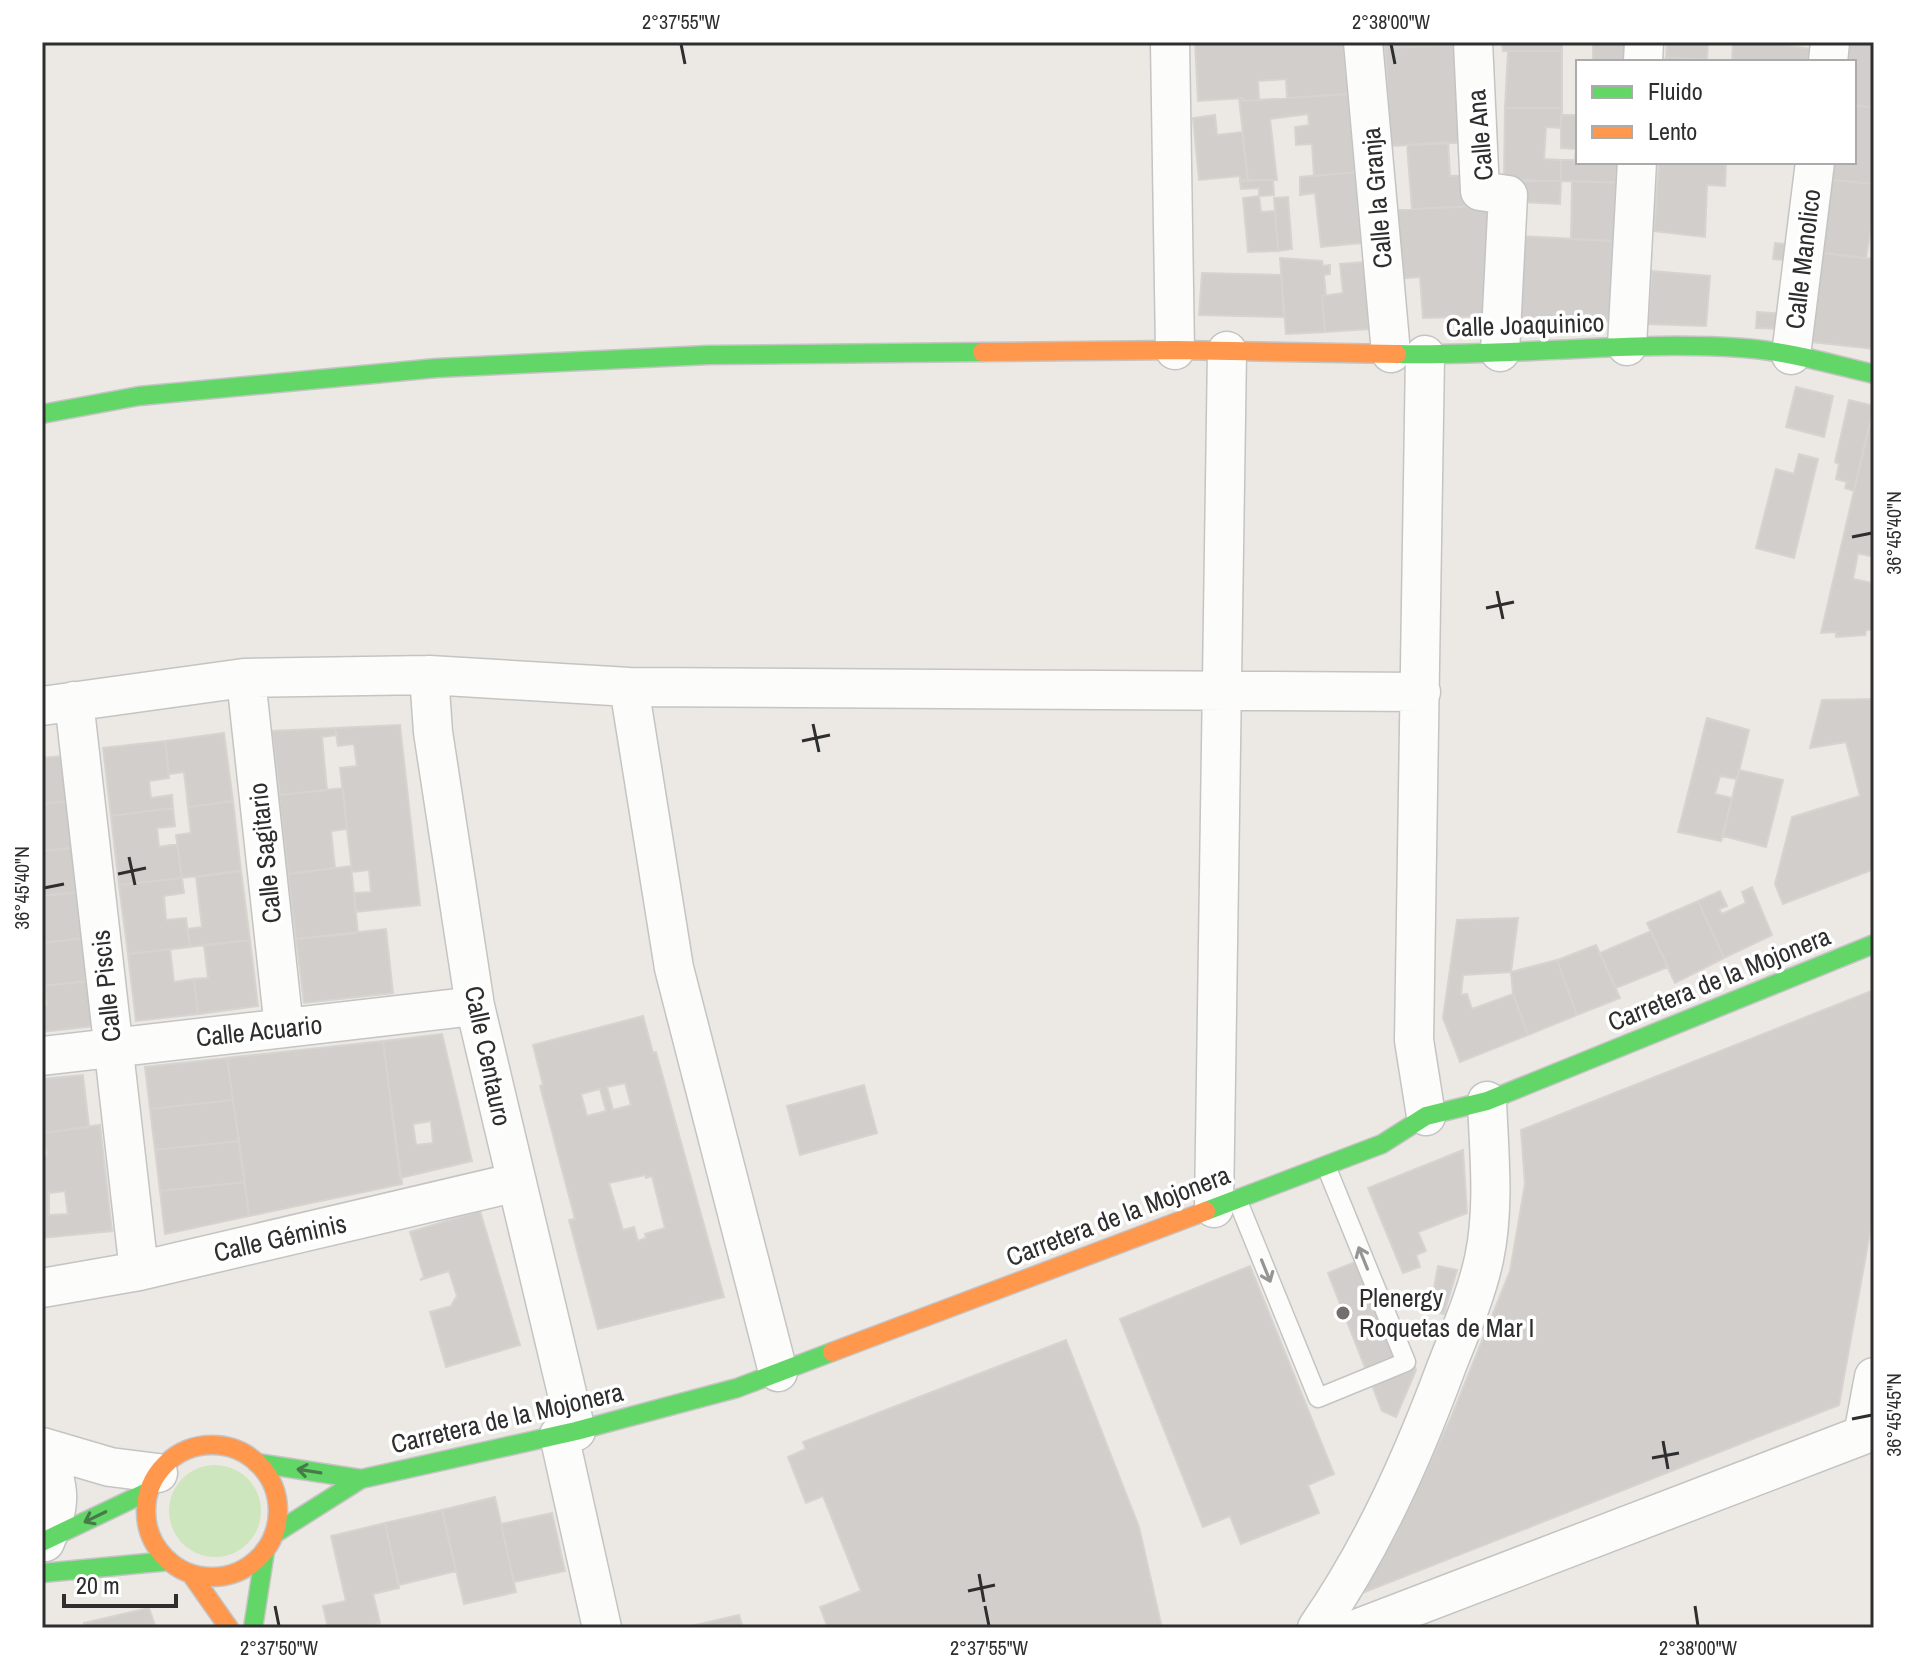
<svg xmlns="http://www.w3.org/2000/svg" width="1916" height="1670" font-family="'Archivo Narrow',sans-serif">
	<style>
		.green { fill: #cee6be }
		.building { fill: #d1cecb; stroke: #d7d4d0; stroke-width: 2; fill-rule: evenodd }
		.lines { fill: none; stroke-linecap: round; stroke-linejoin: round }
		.lane-casing { stroke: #c5c4c5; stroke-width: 21 }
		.street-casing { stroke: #c5c4c5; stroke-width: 41 }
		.fast-casing { stroke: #c5c4c5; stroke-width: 21 }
		.slow-casing { stroke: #c5c4c5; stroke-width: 21 }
		.lane { stroke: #fcfcfb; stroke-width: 18 }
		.street { stroke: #fcfcfb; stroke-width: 38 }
		.fast { stroke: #63d668; stroke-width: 18 }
		.slow { stroke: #ff974d; stroke-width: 18 }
		.oneway { stroke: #959594 }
		.oneway2 { stroke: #467a48 }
		.ticks { fill: none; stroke: #2e2e2e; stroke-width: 3 }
		.poi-dot { fill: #706f6e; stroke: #fff; stroke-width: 3 }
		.labels { text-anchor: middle; stroke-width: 7; stroke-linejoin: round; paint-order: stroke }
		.street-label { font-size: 26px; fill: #2e2e2e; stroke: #fff }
		.poi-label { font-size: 26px; fill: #2e2e2e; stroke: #fff; text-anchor: start }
		.neatline { fill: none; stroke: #2e2e2e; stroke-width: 3 }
		.ticks-label { font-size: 20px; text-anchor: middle; fill: #2e2e2e }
	</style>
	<rect width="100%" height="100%" fill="#ece8e4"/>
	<path class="green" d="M169 1511a46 46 0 1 1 92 0a46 46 0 1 1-92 0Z"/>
	<path class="building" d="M1195 42H1343L1348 94 1287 98 1286 79 1258 81 1259 100 1243 101V98L1198 101Z
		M1385 42H1468V45L1385 48Z
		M1502 42H1562V51H1503Z
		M1593 42 1633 44V62H1593Z
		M1667 42H1708L1707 60 1666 57Z
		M1733 42H1759L1813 49 1811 62H1732Z
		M1848 42H1874V108L1854 105V62H1846Z
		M1468 45 1473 142 1391 146 1385 48Z
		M1508 51H1562V108H1505Z
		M1666 57 1707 60 1732 62H1665Z
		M1348 94 1355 172 1314 176 1312 144 1296 145 1295 127 1309 125 1308 114 1270 119 1277 180H1248L1239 98H1243V101Z
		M1854 105 1874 108V184L1832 180 1834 162H1854Z
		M1505 108H1562L1561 128 1546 127 1544 159 1561 160V181L1504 180Z
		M1215 115 1217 135 1242 132 1248 180 1240 181V176L1199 180 1193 118Z
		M1561 115H1578V162H1631L1630 183 1561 181V160H1575L1576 149 1561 148Z
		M1448 142 1450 176 1474 175 1476 206 1412 209 1407 145Z
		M1659 162H1726L1725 186 1707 185 1705 237 1654 231Z
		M1355 172 1361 243 1321 247 1315 193 1300 195V177Z
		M1273 180 1274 195 1259 196V188L1241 189 1240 181Z
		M1832 180 1874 184V209L1866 258 1823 253Z
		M1522 181H1561L1560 204 1520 202Z
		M1572 181 1630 183 1629 242 1571 239Z
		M1259 196 1261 212 1275 211 1278 251 1248 252 1243 198Z
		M1288 197 1292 249 1278 251 1274 198Z
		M1497 205 1488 316 1423 318 1420 277 1397 279 1394 210Z
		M1517 236 1613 241 1612 249 1628 250 1619 322 1510 317Z
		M1775 243 1791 245 1790 261 1773 259Z
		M1823 253 1874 259V349L1812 342Z
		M1280 258 1322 261 1323 266 1330 265V274L1324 275 1326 296H1322L1325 332 1286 334Z
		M1364 262 1369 329 1325 332 1322 296 1343 293 1340 264Z
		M1652 271 1710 276 1706 326 1648 324Z
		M1202 273 1281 275 1284 317 1199 315Z
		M1757 312 1787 314 1786 329 1756 328Z
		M1796 387 1833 396 1824 437 1786 427Z
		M1849 400 1874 406 1854 491 1845 488 1847 482 1836 479 1839 464 1835 462Z
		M1869 426 1874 427V557L1858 553 1853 579 1872 583 1874 576V630H1866L1865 635 1836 637V632L1821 633Z
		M1799 454 1818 459 1794 558 1756 548 1776 469 1794 474Z
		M1874 699V869L1783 904 1775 884 1792 817 1860 796 1846 742 1810 748 1822 700Z
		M1707 718 1749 730 1737 779 1720 776 1715 794 1732 798 1721 841 1678 832Z
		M400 725 420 905 356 912 354 893 371 892 369 870 352 872 340 768 357 766 354 744 338 746 335 728Z
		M335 728 337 735 322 737 327 790 280 795 272 731Z
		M224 733 233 801 188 807 184 772 169 774 165 741Z
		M165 741 169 778 149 781 151 798 172 795 173 808 111 816 103 748Z
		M62 756 67 801 42 804V758Z
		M1739 770 1783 780 1766 847 1723 836Z
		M343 788 347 829 331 831 335 868 288 874 279 795Z
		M67 801 72 848 42 851V804Z
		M233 801 241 871 182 878 176 835 191 833 188 807Z
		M173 808 175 826 157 828 159 847 177 844 182 878 119 885 111 816Z
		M72 848 78 892 42 896V851Z
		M351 866 358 933 296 939 288 874Z
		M241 871 250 940 190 947 187 929 202 927 196 877Z
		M182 878 184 893 164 896 166 920 186 918 190 947 128 954 119 885Z
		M1752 887 1772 935 1724 958 1698 901 1720 891 1727 906 1719 909 1722 914 1746 903 1742 892Z
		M78 892 83 938 42 943V896Z
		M1698 901 1724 958 1675 983 1647 923Z
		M1518 918 1511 972 1463 975 1461 995 1467 994 1472 1009 1513 994 1528 1035 1460 1062 1443 1018 1457 920Z
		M386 929 393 993 304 1003 296 939Z
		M1651 931 1668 967 1616 988 1600 953Z
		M83 938 89 981 42 986V943Z
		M250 940 258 1006 198 1014 194 979 208 978 204 945Z
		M1596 945 1620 998 1577 1015 1557 960Z
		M170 949 174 982 194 979 198 1014 136 1021 128 954Z
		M1557 960 1577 1015 1528 1035 1513 994 1511 972Z
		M89 981 94 1026 42 1032V1006H47L45 986Z
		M1874 990V1210L1839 1405 1355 1596 1396 1535 1450 1420 1510 1271 1525 1184 1521 1130Z
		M643 1016 653 1053 656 1052 724 1297 598 1329 569 1220 575 1219 540 1086 543 1085 533 1045ZM625 1083 631 1105 613 1110 607 1087ZM600 1089 606 1111 587 1116 581 1094ZM645 1175 646 1178 652 1176 665 1228 645 1234 646 1238 638 1241 634 1227 623 1230 609 1183Z
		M442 1034 472 1161 400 1178 383 1041ZM431 1121 433 1143 416 1145 413 1124Z
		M383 1041 402 1184 249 1216 227 1058Z
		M227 1058 233 1100 150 1109 145 1067Z
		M83 1075 89 1127 42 1133V1079Z
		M864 1085 877 1133 800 1155 787 1106Z
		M233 1100 239 1141 155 1150 150 1109Z
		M100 1125 112 1231 42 1238V1156L47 1155 44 1133ZM65 1191 68 1214 49 1215V1193Z
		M239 1141 245 1182 160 1191 155 1150Z
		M1463 1150 1467 1213 1418 1232 1426 1251 1416 1255 1420 1267 1403 1273 1368 1188Z
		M245 1182 249 1216 165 1234 160 1191Z
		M480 1211 520 1345 446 1367 430 1312 451 1306 457 1296 449 1271 420 1280 424 1277 410 1232Z
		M1370 1256 1416 1370 1396 1417 1382 1411 1328 1273Z
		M1250 1266 1334 1474 1308 1485 1319 1513 1241 1544 1230 1516 1203 1527 1120 1319Z
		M1438 1266 1457 1270 1444 1314 1437 1312 1441 1301 1432 1299Z
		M1066 1340 1139 1527 1162 1628H828L820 1607 861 1591 823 1496 806 1503 788 1457 806 1449 803 1442Z
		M495 1497 516 1592 464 1604 442 1510Z
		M442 1510 456 1571 399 1585 385 1523Z
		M552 1513 565 1571 514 1582 501 1524Z
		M385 1523 399 1588 373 1594 380 1623 360 1628H328L323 1606 346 1601 331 1536Z
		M149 1608 156 1628H85L84 1623Z
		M739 1615 743 1628H683L713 1621Z"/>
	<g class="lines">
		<defs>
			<path id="lane" d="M1237 1199 1318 1398 1406 1362 1326 1166"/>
			<path id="street" d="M1170 42 1175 350
				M1363 42 1391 353
				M1473 42 1480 191 1508 195 1500 352
				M1643 62 1644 42
				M1828 62 1830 42
				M1627 346 1637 162
				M1425 355 1414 1040 1426 1116
				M1791 355 1815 162
				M429 675 433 732 475 1006 576 1431
				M246 679 284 1028
				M629 687 674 968 778 1372
				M74 701 139 1271
				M42 706 244 678 429 675 629 687 1421 692
				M42 1056 475 1006
				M1214 1208 1227 351
				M42 1288 139 1271 517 1182
				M559 1435 602 1628
				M42 1447 110 1467 158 1473
				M45 1542C63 1502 59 1490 46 1450
				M1317 1628C1373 1547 1412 1459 1446 1368 1460 1332 1476 1296 1484 1259 1495 1207 1489 1153 1487 1101
				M1359 1628 1863 1435 1874 1377"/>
			<path id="fast" d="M1397 354C1512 357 1627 340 1743 348 1787 351 1831 364 1874 374
				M42 414 139 396 437 368 708 355 982 352
				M1206 1211 1382 1144 1426 1116 1487 1101 1874 944
				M257 1463 361 1479
				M274 1534 361 1479 576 1431 737 1388 832 1352
				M42 1542 149 1491
				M42 1573 169 1561
				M253 1628 265 1551"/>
			<path id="slow" d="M982 352 1175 350 1397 354
				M832 1352 1206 1211
				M146 1511a66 66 0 1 1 132 0a66 66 0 1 1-132 0Z
				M191 1574 229 1628"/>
		</defs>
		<use href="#lane" class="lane-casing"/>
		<use href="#street" class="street-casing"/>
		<use href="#fast" class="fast-casing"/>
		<use href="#slow" class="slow-casing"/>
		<use href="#lane" class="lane"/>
		<use href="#street" class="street"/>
		<use href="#fast" class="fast"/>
		<use href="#slow" class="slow"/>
	</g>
	<defs><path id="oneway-shaft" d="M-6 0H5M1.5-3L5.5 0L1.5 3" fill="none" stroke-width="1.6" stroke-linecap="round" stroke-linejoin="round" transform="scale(2)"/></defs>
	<g class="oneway">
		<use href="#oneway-shaft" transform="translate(1363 1258) rotate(-112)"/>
		<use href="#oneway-shaft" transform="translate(1266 1271) rotate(68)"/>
	</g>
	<g class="oneway2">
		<use href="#oneway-shaft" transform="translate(309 1471) rotate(-171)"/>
		<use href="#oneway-shaft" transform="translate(95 1517) rotate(154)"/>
	</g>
	<path class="ticks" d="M681 44 685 64M1391 44 1395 64M1852 537 1872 533M1497 591 1503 619M1486 608 1514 602M813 724 819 752M802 741 830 735M129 857 135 885M118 874 146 868M44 888 64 884M1852 1419 1872 1415M1663 1441 1668 1469M1652 1458 1679 1453M979 1574 984 1602M968 1591 995 1585M275 1606 279 1626M985 1606 989 1626M1695 1606 1698 1626"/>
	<circle class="poi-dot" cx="1343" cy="1313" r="8"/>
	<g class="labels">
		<g class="street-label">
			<text transform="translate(1480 135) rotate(-95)" y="9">Calle Ana</text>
			<text transform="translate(1377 198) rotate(-95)" y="9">Calle la Granja</text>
			<text transform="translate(1803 259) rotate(-83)" y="9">Calle Manolico</text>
			<text transform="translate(1525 325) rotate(-2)" y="9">Calle Joaquinico</text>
			<text transform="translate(265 853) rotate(-96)" y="9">Calle Sagitario</text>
			<text transform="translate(1719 979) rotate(-22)" y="9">Carretera de la Mojonera</text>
			<text transform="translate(106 986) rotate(-96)" y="9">Calle Piscis</text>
			<text transform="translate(259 1031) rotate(-6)" y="9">Calle Acuario</text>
			<text transform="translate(488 1056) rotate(78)" y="9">Calle Centauro</text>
			<text transform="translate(1118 1216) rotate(-21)" y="9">Carretera de la Mojonera</text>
			<text transform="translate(280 1238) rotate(-13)" y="9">Calle Géminis</text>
			<text transform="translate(507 1418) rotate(-13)" y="9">Carretera de la Mojonera</text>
		</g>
		<g class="poi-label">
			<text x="1359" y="1307">Plenergy<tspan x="1359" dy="30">Roquetas de Mar I</tspan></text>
		</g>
	</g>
	<rect width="1916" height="1670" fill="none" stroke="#ffffff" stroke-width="88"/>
	<rect x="1576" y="60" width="280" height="104" fill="#ffffff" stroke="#ababab" stroke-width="2"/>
	<rect x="1592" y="86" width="40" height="12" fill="#63d668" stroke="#ababab" stroke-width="2"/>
	<text x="1648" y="100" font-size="24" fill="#2e2e2e">Fluido</text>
	<rect x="1592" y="126" width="40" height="12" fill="#ff974d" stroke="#ababab" stroke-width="2"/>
	<text x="1648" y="140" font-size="24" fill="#2e2e2e">Lento</text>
	<path d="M64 1594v12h112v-12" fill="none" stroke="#2e2e2e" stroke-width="4"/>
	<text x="76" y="1594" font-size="24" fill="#2e2e2e" stroke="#ffffff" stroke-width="6" paint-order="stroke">20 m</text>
	<rect x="44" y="44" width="1828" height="1582" class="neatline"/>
	<g class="ticks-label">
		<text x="681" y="29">2°37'55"W</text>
		<text x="1391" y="29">2°38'00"W</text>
		<text transform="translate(1894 533) rotate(-90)" y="7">36°45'40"N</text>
		<text transform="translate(22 888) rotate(-90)" y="7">36°45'40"N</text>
		<text transform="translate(1894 1415) rotate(-90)" y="7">36°45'45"N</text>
		<text x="279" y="1655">2°37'50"W</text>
		<text x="989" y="1655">2°37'55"W</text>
		<text x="1698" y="1655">2°38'00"W</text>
	</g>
</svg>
